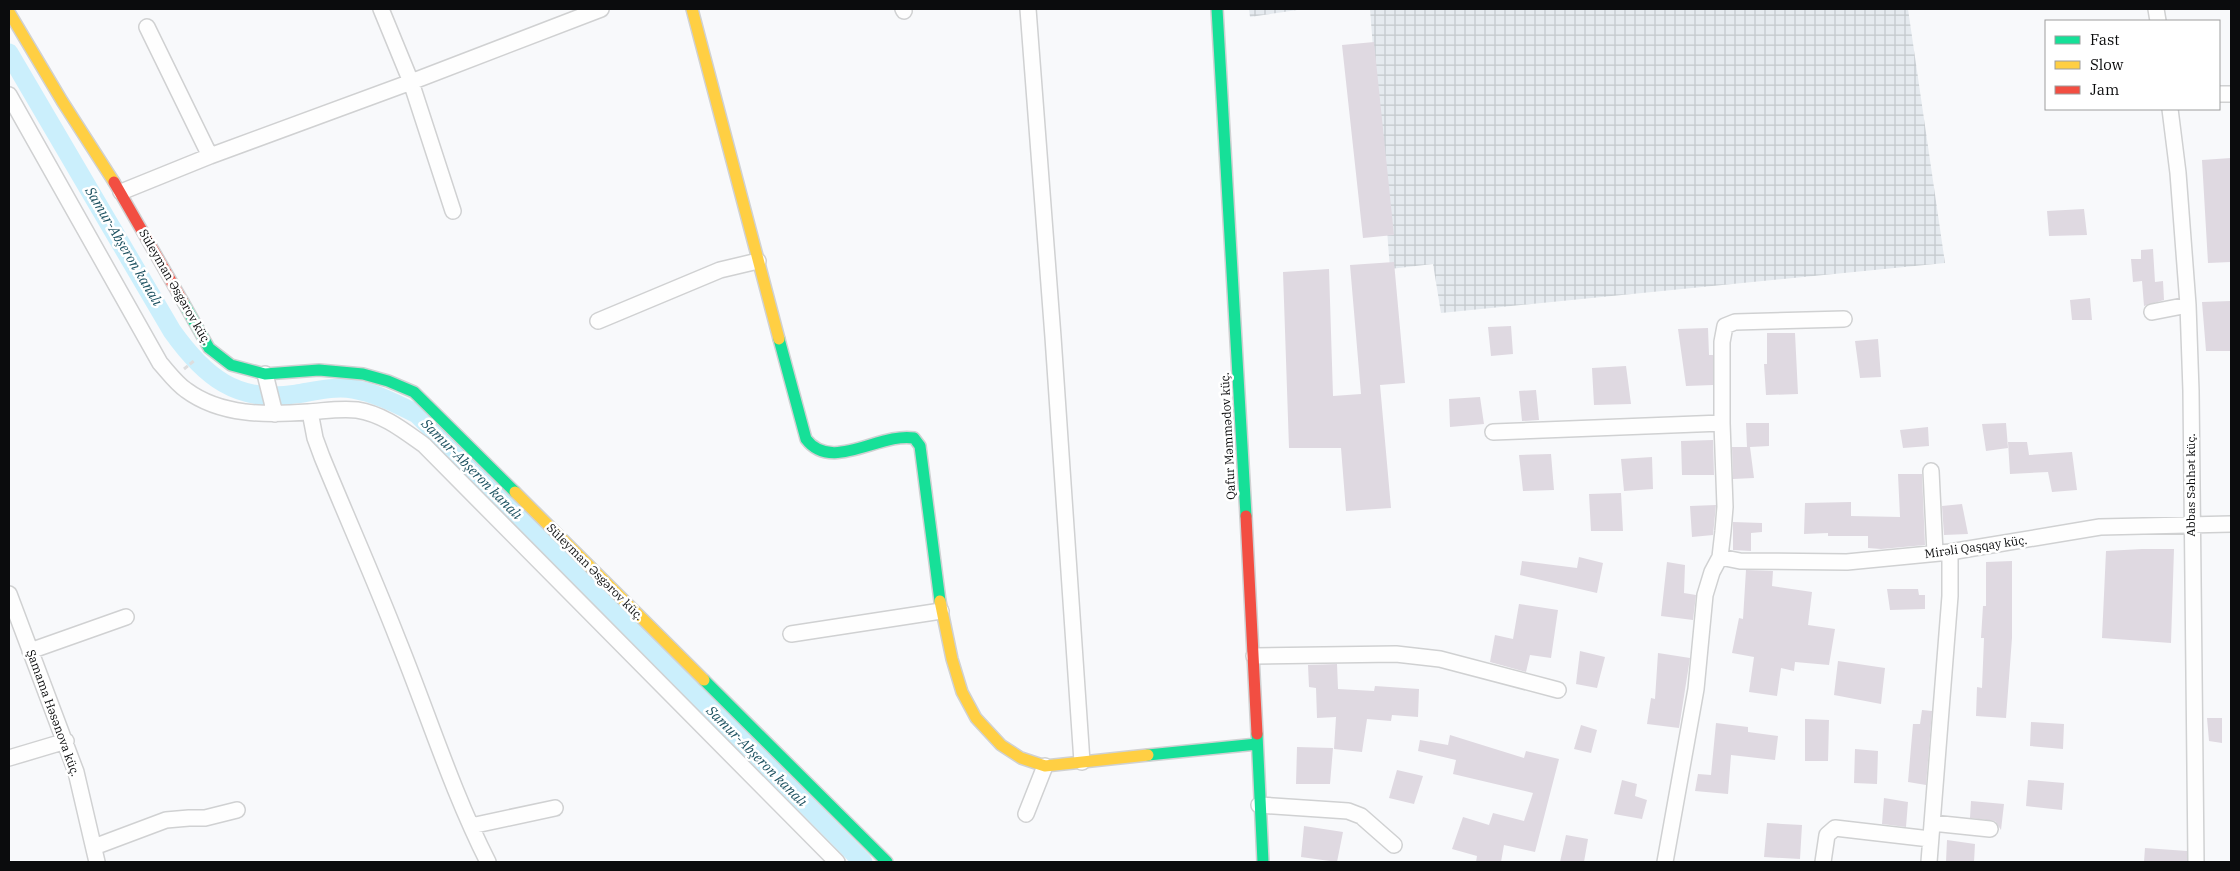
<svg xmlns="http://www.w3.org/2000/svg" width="2240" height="871" font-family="'IBM Plex Serif',serif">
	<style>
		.industrial { fill: url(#industrial-grid) }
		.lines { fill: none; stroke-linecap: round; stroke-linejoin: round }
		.canal { stroke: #cbeffc; stroke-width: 19 }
		.building { fill: #dfd9e1 }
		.street-casing { stroke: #d0d1d2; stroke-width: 18 }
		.fast-casing { stroke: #d0d1d2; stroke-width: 14 }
		.slow-casing { stroke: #d0d1d2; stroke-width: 14 }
		.jam-casing { stroke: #d0d1d2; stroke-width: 14 }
		.path { stroke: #ddddde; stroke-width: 3; stroke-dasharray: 5 2.5; stroke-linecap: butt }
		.street { stroke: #fefefe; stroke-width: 15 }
		.fast { stroke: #16e098; stroke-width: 11 }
		.slow { stroke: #ffcf43; stroke-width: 11 }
		.jam { stroke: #f24e42; stroke-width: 11 }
		.labels { text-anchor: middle; stroke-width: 5; stroke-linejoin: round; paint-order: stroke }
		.street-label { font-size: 12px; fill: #0b0c0d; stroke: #fff }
		.water-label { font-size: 14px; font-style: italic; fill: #1c5160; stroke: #fff }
	</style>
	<defs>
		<pattern id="industrial-grid" width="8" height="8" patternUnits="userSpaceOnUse" patternTransform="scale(1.25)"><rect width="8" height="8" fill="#e5eaef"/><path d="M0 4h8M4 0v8" fill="none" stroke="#c3c8cc"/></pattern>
	</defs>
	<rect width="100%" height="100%" fill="#f8f9fb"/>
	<path class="industrial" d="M1249 9H1304L1250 17Z
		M1370 9H1908L1945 263 1441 313 1433 264 1390 269Z"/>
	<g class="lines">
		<path class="canal" d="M9 53 172 331C204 376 237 404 296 394 315 391 334 386 353 389 376 393 397 404 417 414L863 862"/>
	</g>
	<path class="building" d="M1374 42 1394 235 1363 238 1342 45Z
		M2231 158V262L2208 263 2202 160Z
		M2084 209 2087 235 2049 236 2047 211Z
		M2153 249 2155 282 2163 281 2164 300 2144 306 2142 281 2133 282 2131 259H2141V250Z
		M1394 262 1405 383 1380 385 1391 508 1346 511 1341 448H1289L1283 272 1329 269 1333 396 1361 394 1350 265Z
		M2090 298 2092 320H2072L2070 300Z
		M2231 301V351H2206L2202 302Z
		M1511 326 1513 354 1491 356 1488 327Z
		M1708 328 1709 355H1713V385L1686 386 1678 329Z
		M1767 333H1795L1798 394 1766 395 1764 364H1767Z
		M1878 339 1881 377 1860 378 1855 341Z
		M1626 366 1631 404 1594 405 1592 368Z
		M1536 390 1539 420 1522 421 1519 391Z
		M1480 397 1484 424 1450 427 1449 399Z
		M1746 423H1769V446L1750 447 1754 478 1733 479 1732 447H1747Z
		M2006 423 2008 448 1986 451 1982 424Z
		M1928 427 1929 446 1903 448 1900 430Z
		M1713 440 1714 475H1682L1681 441Z
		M2008 442H2027L2029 455 2072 452 2077 490 2052 492 2048 472 2010 474Z
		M1551 454 1554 490 1523 491 1519 455Z
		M1652 457 1653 489 1624 491 1621 459Z
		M1898 474H1922L1925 545 1881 549 1868 548V536H1828V533L1804 534 1805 503 1851 502V516L1900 517Z
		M1621 493 1623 531H1591L1589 494Z
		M1962 504 1968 534 1944 535 1942 506Z
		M1716 505 1713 535 1692 537 1690 506Z
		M1733 522 1762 523V532L1751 533V551L1733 550Z
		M2142 549H2174L2171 643 2102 638 2106 551Z
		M1579 557 1603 563 1597 593 1520 575 1522 561 1577 568Z
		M2012 561V638L2006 718 1976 716 1977 687 1982 688 1984 638H1981L1983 606H1986V562Z
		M1667 562 1685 565 1684 593 1696 595 1693 620 1661 616Z
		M1746 570 1773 571 1772 586 1812 592 1808 625 1835 629 1829 665 1795 662 1794 671 1781 668 1777 696 1749 692 1754 657 1732 653 1739 618 1743 619Z
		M1887 589H1918L1919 595H1925V609L1890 610Z
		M1519 604 1558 610 1551 658 1530 655 1526 672 1490 662 1495 635 1513 639Z
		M1580 651 1605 657 1597 688 1576 684Z
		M1658 653 1690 658 1679 728 1647 724 1651 698 1655 699Z
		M1838 661 1885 668 1881 704 1834 695Z
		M1337 664 1338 689 1374 691 1375 686 1419 689 1418 717 1392 715 1391 721 1367 719 1362 752 1334 749 1336 717 1317 718 1316 688 1309 687 1308 665Z
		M1922 710 1932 711 1926 785 1908 782 1913 724H1920Z
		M2207 718H2222V743L2209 741Z
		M1805 719 1829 720 1828 761H1805Z
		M2031 722 2064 724 2063 749 2030 746Z
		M1716 723 1748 727V732L1778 736 1775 760 1731 755 1728 794 1695 791 1698 774 1711 775Z
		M1581 725 1597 730 1591 753 1574 749Z
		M1450 735 1524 758 1526 751 1559 759 1535 852 1504 845 1501 862H1476L1477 856 1452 849 1463 817 1489 825 1493 813 1524 821 1533 793 1453 774 1456 760 1418 751 1420 740 1448 745Z
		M1297 747 1333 748 1330 784H1296Z
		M1855 749 1878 751 1877 784 1854 783Z
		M1397 770 1423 776 1414 804 1389 798Z
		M1622 780 1637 784 1635 796 1647 800 1642 819 1614 814Z
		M2028 780 2064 783 2062 810 2026 806Z
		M1884 798 1908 802 1906 827 1882 824Z
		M1971 801 2004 804 2001 830 1995 821 1970 818Z
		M1767 823 1802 825 1800 859 1764 857Z
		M1304 826 1343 832 1337 862 1301 857Z
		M1566 835 1588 839 1584 862H1560Z
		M1947 840 1975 844 1974 862H1946Z
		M2145 848 2187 851V862H2144Z"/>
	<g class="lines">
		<defs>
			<path id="street" d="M381 9 411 82 453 211
				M903 9 904 11
				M1028 9 1053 337 1082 762
				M2156 9 2158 21
				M147 27 210 156
				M2219 94H2231
				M9 95 160 363C168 372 176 383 186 390 221 416 267 415 308 412 324 411 340 408 357 410 383 414 403 430 424 445L837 862
				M2170 109 2178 173 2188 305 2191 391 2196 862
				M121 192 210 156 411 82 601 9
				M2152 312 2188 305
				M598 321 720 270 758 261
				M265 374 275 414
				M310 412 315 438 322 457C347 518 374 578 398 640 428 714 452 791 488 862
				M1493 432 1722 423
				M1931 471 1935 553
				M1720 557 1740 561 1847 562 1950 552 2100 527 2231 524
				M9 594 76 772 97 862
				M791 634 941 611
				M30 651 126 617
				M1254 656 1396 654 1440 659 1558 690
				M9 758 66 741
				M1259 805 1348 811 1361 816 1394 845
				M1026 814 1045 766
				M1932 823 1990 829
				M471 826 555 808
				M94 847 166 820 189 818H205L237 810
				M1665 862 1696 689 1705 595 1712 572 1720 557 1723 531 1725 507 1722 423V342L1725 326 1735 322 1844 319
				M1823 862 1827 835 1835 828 1930 839
				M1929 862 1950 596V552"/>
			<path id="fast" d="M1217 9 1246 516
				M183 302 209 348 231 365 265 374 319 370 363 374 388 381 414 392 515 492
				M779 339 806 439C831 473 880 432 914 438L920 446 940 601
				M704 680 887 862
				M1257 734 1263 862
				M1148 755 1257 744"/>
			<path id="slow" d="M692 9 779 339
				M9 12 62 101 114 182
				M515 492 704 680
				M940 601 952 659 962 692 976 718 1001 745 1021 758 1045 766 1148 755"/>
			<path id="jam" d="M114 182 183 302
				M1246 516 1257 734"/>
		</defs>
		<use href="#street" class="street-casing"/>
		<use href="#fast" class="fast-casing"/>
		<use href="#slow" class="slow-casing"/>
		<use href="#jam" class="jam-casing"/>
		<path class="path" d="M184 369 195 360"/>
		<use href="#street" class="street"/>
		<use href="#fast" class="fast"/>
		<use href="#slow" class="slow"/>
		<use href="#jam" class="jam"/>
	</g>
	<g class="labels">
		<g class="street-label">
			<text transform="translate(175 287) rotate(60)" y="4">Süleyman Əsgərov küç.</text>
			<text transform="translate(1228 436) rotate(-93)" y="4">Qafur Məmmədov küç.</text>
			<text transform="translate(2191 485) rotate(-90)" y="4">Abbas Səhhət küç.</text>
			<text transform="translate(1976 547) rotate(-8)" y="4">Mirəli Qaşqay küç.</text>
			<text transform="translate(595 572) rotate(45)" y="4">Süleyman Əsgərov küç.</text>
			<text transform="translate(53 713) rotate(70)" y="4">Şamama Həsənova küç.</text>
		</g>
		<g class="water-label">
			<text transform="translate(124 246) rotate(59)" y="5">Samur-Abşeron kanalı</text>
			<text transform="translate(472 469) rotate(45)" y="5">Samur-Abşeron kanalı</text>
			<text transform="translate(757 756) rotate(45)" y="5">Samur-Abşeron kanalı</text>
		</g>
	</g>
	<rect width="2240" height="871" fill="none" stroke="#0b0c0d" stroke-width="20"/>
	<rect x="2045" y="20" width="175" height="90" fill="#ffffff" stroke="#9d9e9e"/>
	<rect x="2055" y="36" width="25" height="8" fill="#16e098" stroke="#9d9e9e"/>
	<text x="2090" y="45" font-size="15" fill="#0b0c0d">Fast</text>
	<rect x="2055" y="61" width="25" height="8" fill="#ffcf43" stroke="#9d9e9e"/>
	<text x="2090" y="70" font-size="15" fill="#0b0c0d">Slow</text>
	<rect x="2055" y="86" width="25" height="8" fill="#f24e42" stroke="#9d9e9e"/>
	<text x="2090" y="95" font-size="15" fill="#0b0c0d">Jam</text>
</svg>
